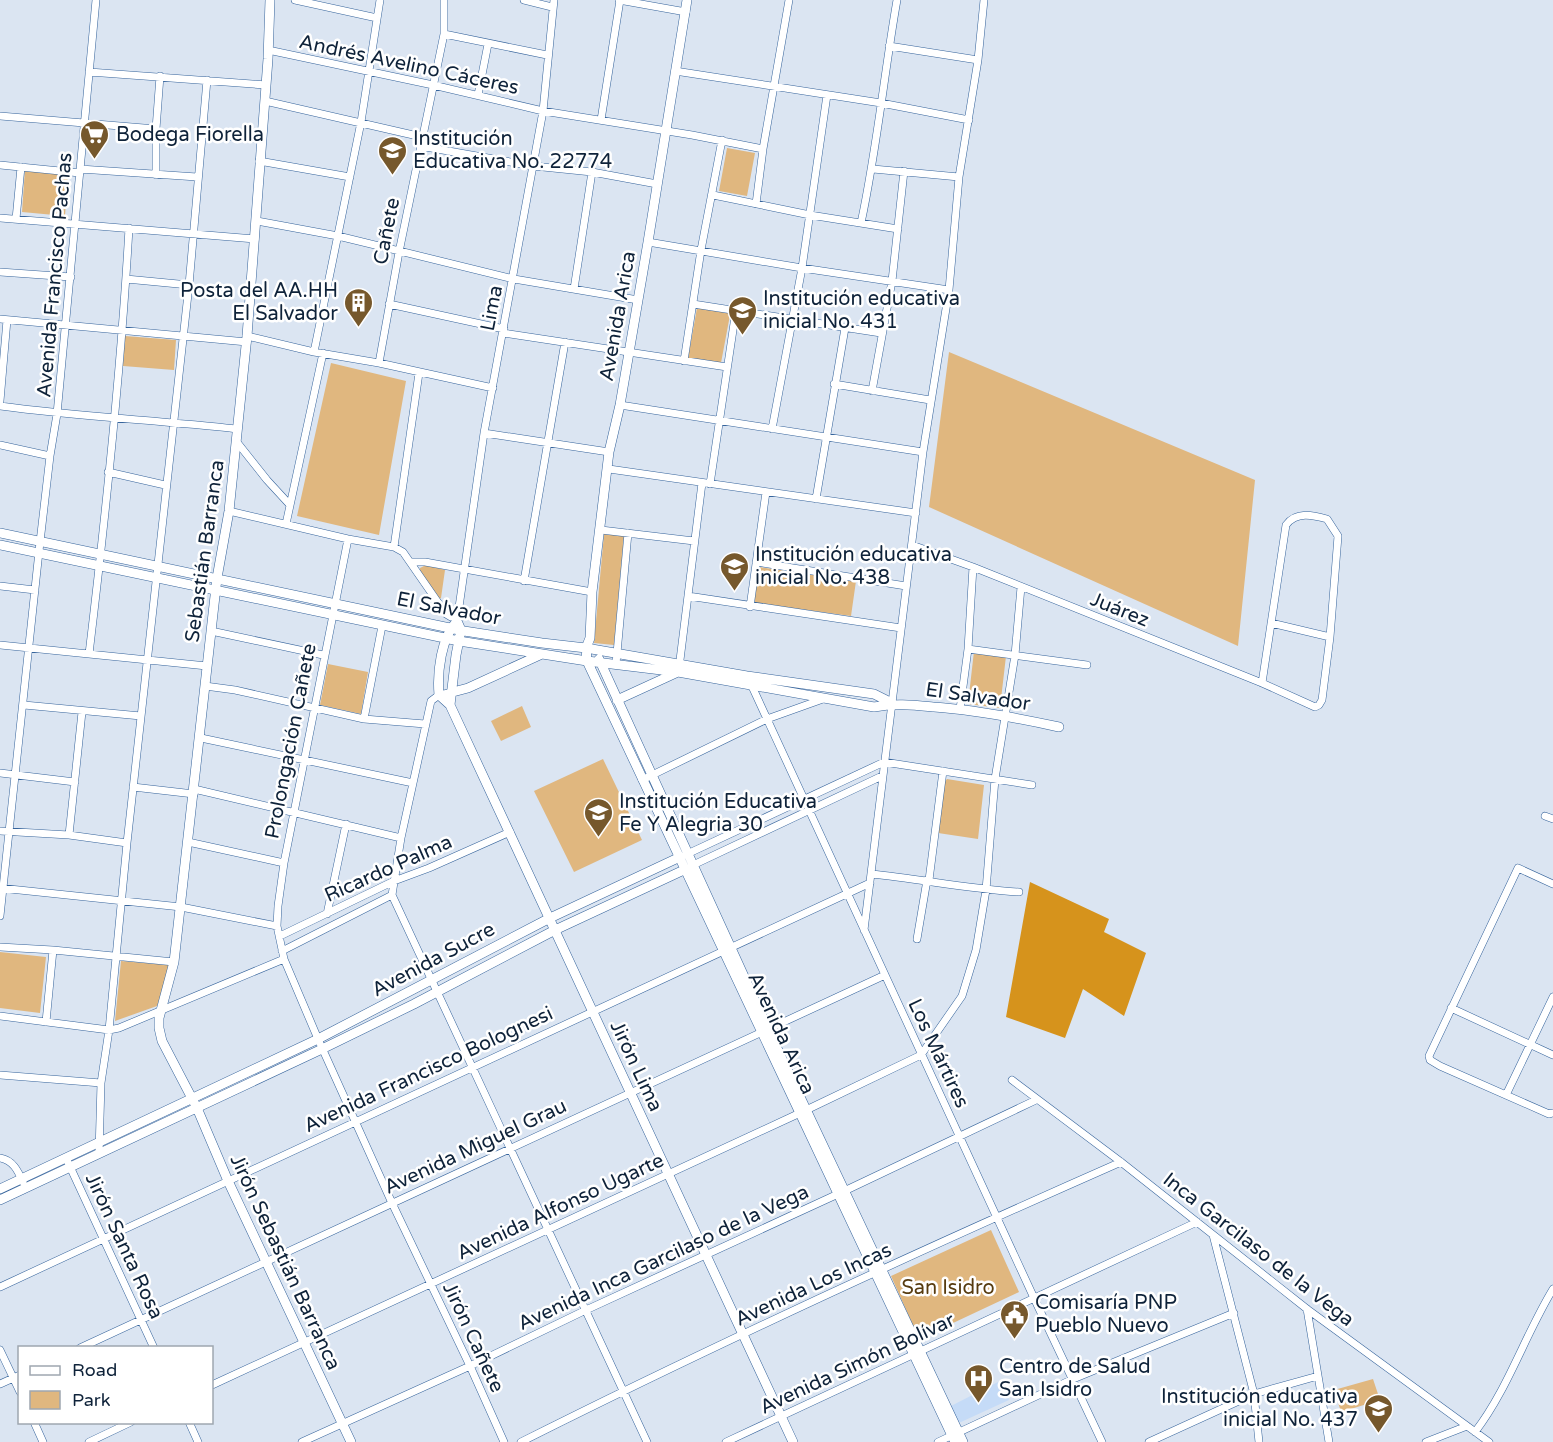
<svg xmlns="http://www.w3.org/2000/svg" width="1553" height="1442" font-family="'Varela Round',sans-serif">
	<style>
		.built { fill: #c5dbf7 }
		.green { fill: #e0b77f }
		.forest { fill: #d6931c }
		.lines { fill: none; stroke-linecap: round; stroke-linejoin: round }
		.street-casing { stroke: #36649c; stroke-width: 8 }
		.secondary-casing { stroke: #36649c; stroke-width: 10 }
		.street { stroke: #fff; stroke-width: 7 }
		.secondary { stroke: #fff; stroke-width: 9 }
		.labels { text-anchor: middle; stroke-width: 5; stroke-linejoin: round; paint-order: stroke }
		.street-label { font-size: 20px; fill: #0e2239; stroke: #fff }
		.poi-label { font-size: 20px; fill: #0e2239; stroke: #fff; text-anchor: start }
		.park-label { font-size: 20px; fill: #573b0f; stroke: #fff }
	</style>
	<rect width="100%" height="100%" fill="#dbe5f2"/>
	<path class="built" d="M1000 1381 1009 1400 961 1422 955 1421 949 1407Z"/>
	<path class="green" d="M727 148 755 153 747 196 719 191Z
		M25 169 68 173 65 216 22 212Z
		M697 308 728 313 730 315 721 363 688 358Z
		M125 336 176 340 174 370 123 366Z
		M949 352 1255 480 1238 646 929 507Z
		M331 363 406 381 379 535 297 516Z
		M604 534 624 536 614 645 594 643Z
		M426 565 445 570 441 598 437 600 420 571V568Z
		M759 567 856 581 851 616 754 603Z
		M974 651 1006 656 1000 708 968 704Z
		M328 664 368 672 361 714 320 705Z
		M522 706 531 727 501 741 491 721Z
		M603 759 642 840 574 872 534 791Z
		M947 779 984 785 978 839 938 833 945 781Z
		M0 952 46 957 40 1013 0 1008Z
		M121 961 169 965 163 993 157 1006 115 1021Z
		M991 1230 1019 1292 919 1339 891 1276Z
		M1373 1379 1380 1400 1341 1412 1334 1390Z"/>
	<path class="forest" d="M1030 882 1109 919 1104 932 1146 953 1124 1016 1083 989 1065 1038 1006 1017Z"/>
	<g class="lines">
		<defs>
			<path id="street" d="M295 0 377 18
				M524 0 552 7
				M619 0 686 12
				M444 34 547 55
				M889 46 978 60
				M268 50 433 85 543 111 692 135 763 149
				M675 71 881 103 969 120
				M89 72 266 85
				M478 95 488 44
				M265 101 422 137
				M0 116 156 129
				M601 120 620 0
				M202 134 262 139
				M420 146 533 166 592 172 657 184
				M259 161 350 177
				M0 165 80 173
				M80 169 197 177
				M873 169 959 177
				M156 175V129L160 76
				M713 195 810 215 898 229
				M756 204 763 149 789 0
				M0 218 255 239
				M16 219 21 167
				M257 221 338 236 514 279 638 300
				M861 223C877 149 884 74 897 0
				M648 242 802 268 949 290
				M0 272 71 277
				M126 279 189 285
				M574 289 592 172
				M389 304 504 329
				M693 304 881 333
				M0 319 247 342
				M503 333 727 367
				M247 336 314 352 379 363 493 388
				M314 352 361 122 380 0
				M684 361 701 250 722 140
				M379 363 399 252 444 34V0
				M834 384 930 400
				M872 391 892 281 904 171
				M0 401 7 320
				M620 405 923 452
				M0 406C79 417 158 420 237 429
				M772 429 802 268 827 95
				M484 433 609 452
				M236 441 267 480 290 505
				M0 445 50 456
				M609 469 916 513
				M108 472 165 485
				M710 484 736 310
				M816 499 845 328
				M229 511 348 539 394 547 403 552 446 614 451 617 459 615
				M286 524 323 353
				M601 530 694 541
				M348 539 284 863 278 906 277 926 284 959 318 1039 392 1203 470 1366 504 1442
				M912 545 973 567 1262 683 1315 707 1319 705 1322 700 1330 637 1338 536 1327 519C1313 515 1296 511 1286 525L1262 683
				M394 547 419 373
				M411 562H425L592 592
				M756 562 906 586
				M524 581 565 342
				M0 586 35 590
				M688 596 901 628
				M750 607 766 492
				M457 621 484 433 543 111 554 0
				M1271 623 1330 637
				M211 631 323 655
				M0 645 207 666
				M968 649 1087 665
				M89 654C106 512 121 370 129 228
				M616 664 628 533
				M679 668 702 483
				M750 682 1034 1298 1102 1442
				M205 686 235 690 364 719 425 724
				M24 705 141 716
				M960 709 968 649 973 567
				M364 719 382 626
				M201 738 413 783
				M0 773 75 782
				M642 780 767 719 823 699
				M133 787 194 794
				M194 789 401 838
				M1545 816 1553 819
				M0 831 69 835 127 843
				M69 835 82 712
				M188 842 284 863
				M685 855 884 762 1032 785
				M691 866 882 776
				M871 874C920 879 970 889 1019 892
				M929 880 943 771
				M1553 884 1518 868 1429 1056 1430 1060 1440 1066 1549 1114 1553 1113
				M0 888 181 907 277 926
				M392 895 647 1442
				M392 895 401 838 431 701 439 695 453 692
				M327 914 346 824
				M0 916 40 542 50 456 57 414 96 0
				M864 930 923 452 949 290 959 177 978 60 984 0
				M280 936 394 881 429 868 510 832
				M917 939 927 880
				M0 947 53 950 174 962
				M282 951 392 895
				M1451 1008 1553 1055
				M0 1016 109 1030 119 1028 284 959
				M46 1022 53 950
				M0 1075 101 1083
				M1012 1080 1121 1162 1307 1309 1489 1442
				M1506 1095 1553 997
				M99 1153 101 1083 109 1030 127 843 189 285 207 80
				M0 1158C13 1160 18 1171 23 1182
				M66 1158 154 1348
				M1213 1235 1254 1394 1259 1442
				M0 1287 870 883
				M1307 1309 1329 1442
				M80 1348 885 975
				M0 1350 20 1392
				M0 1384 20 1375
				M212 1385 800 1113 921 1055 962 996 976 950 986 890 995 779 1015 655 1021 587
				M34 1422 43 1442
				M189 1422 198 1442
				M1475 1432C1508 1389 1525 1335 1553 1289
				M89 1442 131 1422
				M302 1442 470 1366 586 1310 838 1194 1036 1100
				M521 1442C718 1343 919 1251 1121 1162
				M726 1442 1197 1222
				M938 1442 1073 1379 1234 1313
				M1149 1442 1254 1394 1318 1376
				M1426 1442 1467 1426"/>
			<path id="secondary" d="M270 0 268 59 247 336 229 511 217 578 174 962 159 1018V1028L162 1041 197 1108 228 1181 351 1442
				M687 0 648 242 620 405 609 452 592 592 590 638 586 648 587 661 955 1442
				M0 533 464 631 542 643 586 648 747 676 874 694 892 703
				M0 545 459 641 587 661 678 672 874 707C895 703 913 705 934 707 977 710 1018 718 1059 727
				M599 659 768 1029 963 1442
				M453 692 468 688 542 654
				M617 700 678 672
				M450 705 456 655 461 630 457 621C441 638 437 672 439 695L450 705 793 1442
				M0 1189 318 1039 550 918 680 857
				M0 1200 322 1049 414 1004 555 930 686 869"/>
		</defs>
		<use href="#street" class="street-casing"/>
		<use href="#secondary" class="secondary-casing"/>
		<use href="#street" class="street"/>
		<use href="#secondary" class="secondary"/>
	</g>
	<defs>
		<symbol id="supermarket-pin" viewBox="-11 -11 22 30"><path d="M0 17L-7.5 6A9.5 9.5 0 1 1 7.5 6Z" fill="#76582c" stroke="#fff"/><path d="M-6-5.5h2.5l.6 2H6L4.5 2H-2.5L-4.4-4H-6ZM-1.5 3.2a1.3 1.3 0 1 0 .1 0ZM3 3.2a1.3 1.3 0 1 0 .1 0Z" fill="#fff"/></symbol>
		<symbol id="school-pin" viewBox="-11 -11 22 30"><path d="M0 17L-7.5 6A9.5 9.5 0 1 1 7.5 6Z" fill="#76582c" stroke="#fff"/><path d="M0-5L7-2L0 1L-7-2ZM-4 1L0 2.5L4 1V4Q0 6-4 4Z" fill="#fff"/></symbol>
		<symbol id="building-pin" viewBox="-11 -11 22 30"><path d="M0 17L-7.5 6A9.5 9.5 0 1 1 7.5 6Z" fill="#76582c" stroke="#fff"/><path d="M-4-6H4V6H1V3H-1V6H-4ZM-2.5-4.3h1.7v1.8h-1.7ZM.8-4.3h1.7v1.8H.8ZM-2.5-1h1.7V.8h-1.7ZM.8-1h1.7V.8H.8Z" fill="#fff"/></symbol>
		<symbol id="civic-pin" viewBox="-11 -11 22 30"><path d="M0 17L-7.5 6A9.5 9.5 0 1 1 7.5 6Z" fill="#76582c" stroke="#fff"/><path d="M-.6-6.5H3V-4.5H.6V-3L4-1V1h2V6H-6V1h2V-1L-.6-3ZM-1.2 2.5V6h2.4V2.5Z" fill="#fff"/></symbol>
		<symbol id="hospital-pin" viewBox="-11 -11 22 30"><path d="M0 17L-7.5 6A9.5 9.5 0 1 1 7.5 6Z" fill="#76582c" stroke="#fff"/><path d="M-5-5h3v3.5h4V-5h3V5h-3V1.5h-4V5h-3Z" fill="#fff"/></symbol>
	</defs>
	<g fill-rule="evenodd">
		<use href="#supermarket-pin" x="78" y="118" width="33" height="45"/>
		<use href="#school-pin" x="376" y="134" width="33" height="45"/>
		<use href="#building-pin" x="342" y="286" width="33" height="45"/>
		<use href="#school-pin" x="726" y="294" width="33" height="45"/>
		<use href="#school-pin" x="718" y="550" width="33" height="45"/>
		<use href="#school-pin" x="582" y="796" width="33" height="45"/>
		<use href="#civic-pin" x="998" y="1298" width="33" height="45"/>
		<use href="#hospital-pin" x="962" y="1362" width="33" height="45"/>
		<use href="#school-pin" x="1362" y="1392" width="33" height="45"/>
	</g>
	<g class="labels">
		<g class="street-label">
			<text transform="translate(409 64) rotate(12)" y="7">Andrés Avelino Cáceres</text>
			<text transform="translate(386 231) rotate(-79)" y="7">Cañete</text>
			<text transform="translate(54 275) rotate(-85)" y="7">Avenida Francisco Pachas</text>
			<text transform="translate(491 308) rotate(-79)" y="7">Lima</text>
			<text transform="translate(617 316) rotate(-80)" y="7">Avenida Arica</text>
			<text transform="translate(204 551) rotate(-82)" y="7">Sebastián Barranca</text>
			<text transform="translate(449 608) rotate(11)" y="7">El Salvador</text>
			<text transform="translate(1120 609) rotate(22)" y="7">Juárez</text>
			<text transform="translate(978 696) rotate(8)" y="7">El Salvador</text>
			<text transform="translate(290 741) rotate(-79)" y="7">Prolongación Cañete</text>
			<text transform="translate(388 868) rotate(-24)" y="7">Ricardo Palma</text>
			<text transform="translate(433 959) rotate(-28)" y="7">Avenida Sucre</text>
			<text transform="translate(782 1033) rotate(65)" y="7">Avenida Arica</text>
			<text transform="translate(939 1053) rotate(65)" y="7">Los Mártires</text>
			<text transform="translate(637 1066) rotate(65)" y="7">Jirón Lima</text>
			<text transform="translate(428 1069) rotate(-25)" y="7">Avenida Francisco Bolognesi</text>
			<text transform="translate(475 1146) rotate(-25)" y="7">Avenida Miguel Grau</text>
			<text transform="translate(560 1206) rotate(-25)" y="7">Avenida Alfonso Ugarte</text>
			<text transform="translate(125 1246) rotate(65)" y="7">Jirón Santa Rosa</text>
			<text transform="translate(1259 1249) rotate(38)" y="7">Inca Garcilaso de la Vega</text>
			<text transform="translate(663 1257) rotate(-25)" y="7">Avenida Inca Garcilaso de la Vega</text>
			<text transform="translate(286 1262) rotate(65)" y="7">Jirón Sebastián Barranca</text>
			<text transform="translate(813 1284) rotate(-25)" y="7">Avenida Los Incas</text>
			<text transform="translate(474 1337) rotate(65)" y="7">Jirón Cañete</text>
			<text transform="translate(857 1363) rotate(-25)" y="7">Avenida Simón Bolívar</text>
		</g>
		<g class="poi-label">
			<text x="116" y="141">Bodega Fiorella</text>
			<text x="413" y="145">Institución<tspan x="413" dy="23">Educativa No. 22774</tspan></text>
			<text x="338" y="297" text-anchor="end">Posta del AA.HH<tspan x="338" dy="23">El Salvador</tspan></text>
			<text x="763" y="305">Institución educativa<tspan x="763" dy="23">inicial No. 431</tspan></text>
			<text x="755" y="561">Institución educativa<tspan x="755" dy="23">inicial No. 438</tspan></text>
			<text x="619" y="808">Institución Educativa<tspan x="619" dy="23">Fe Y Alegria 30</tspan></text>
			<text x="1035" y="1309">Comisaría PNP<tspan x="1035" dy="23">Pueblo Nuevo</tspan></text>
			<text x="999" y="1373">Centro de Salud<tspan x="999" dy="23">San Isidro</tspan></text>
			<text x="1358" y="1403" text-anchor="end">Institución educativa<tspan x="1358" dy="23">inicial No. 437</tspan></text>
		</g>
		<g class="park-label">
			<text x="948" y="1294">San Isidro</text>
		</g>
	</g>
	<rect x="18" y="1346" width="195" height="78" fill="#ffffff" stroke="#9fa7b0" stroke-width="1.5"/>
	<rect x="30" y="1366" width="30" height="9" fill="#ffffff" stroke="#9fa7b0" stroke-width="1.5"/>
	<text x="72" y="1376" font-size="18" fill="#0e2239">Road</text>
	<rect x="30" y="1391" width="30" height="18" fill="#e0b77f" stroke="#9fa7b0" stroke-width="1.5"/>
	<text x="72" y="1406" font-size="18" fill="#0e2239">Park</text>
</svg>
